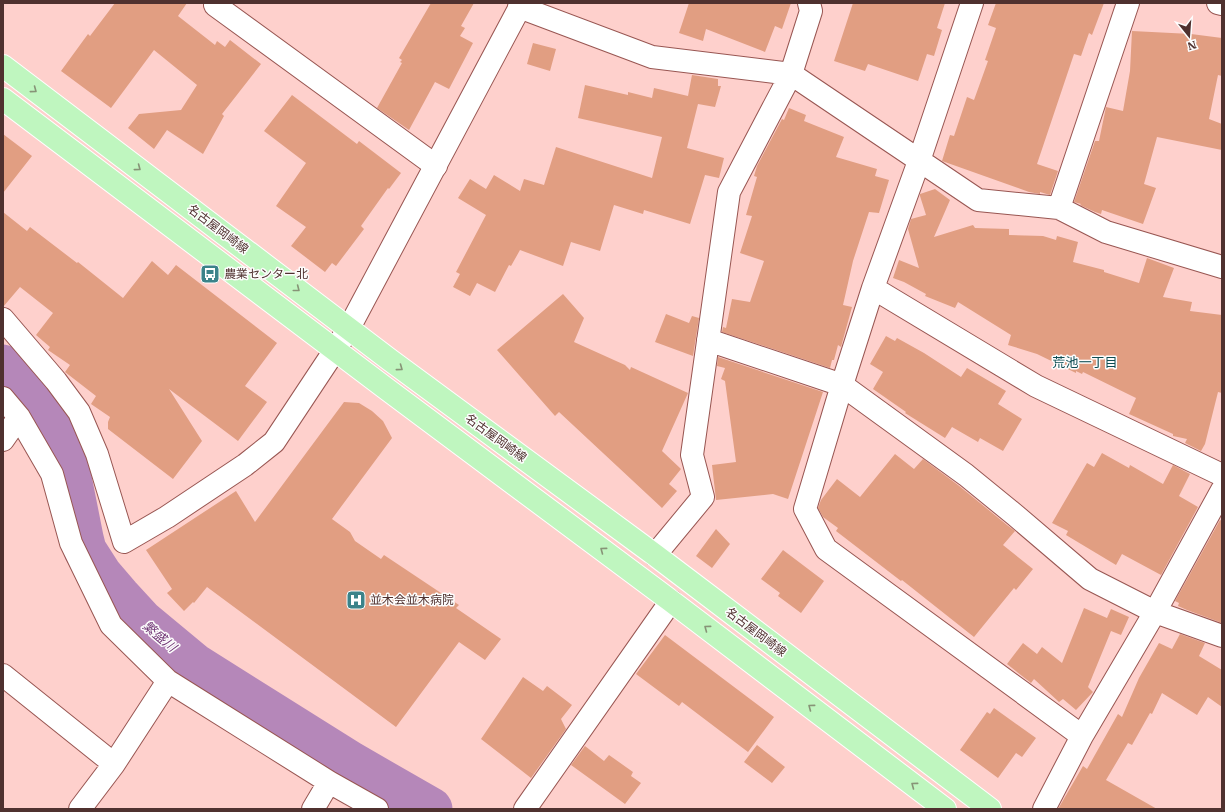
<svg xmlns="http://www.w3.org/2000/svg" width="1225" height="812" font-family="'IBM Plex Serif','Noto Sans JP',serif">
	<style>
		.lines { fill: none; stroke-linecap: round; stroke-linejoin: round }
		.river { stroke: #b587b9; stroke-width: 43 }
		.building { fill: #e19e82 }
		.minor-casing { stroke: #985652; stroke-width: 24 }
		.tertiary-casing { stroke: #985652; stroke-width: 24 }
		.primary-casing { stroke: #fff; stroke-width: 24 }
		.minor { stroke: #fff; stroke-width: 22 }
		.tertiary { stroke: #fff; stroke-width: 22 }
		.primary { stroke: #bff6bf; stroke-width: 22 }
		.oneway { stroke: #879477 }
		.labels { text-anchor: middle; stroke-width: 3; stroke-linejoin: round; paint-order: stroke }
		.street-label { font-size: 12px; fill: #4f312f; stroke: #fdfdfd }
		.poi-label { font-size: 12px; fill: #4f312f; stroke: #fdfdfd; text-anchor: start }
		.neighbourhood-label { font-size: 13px; fill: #0d4c51; stroke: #fdfdfd }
		.water-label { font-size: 13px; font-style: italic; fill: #733978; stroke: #fdfdfd }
	</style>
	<rect width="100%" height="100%" fill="#fed0cc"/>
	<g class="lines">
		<path class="river" d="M3 366 63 442 82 538 85 550 101 575 119 596 142 621 195 665 351 763 431 809"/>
	</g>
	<path class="building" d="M115 3H187L178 16 215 45 217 41 225 47 230 40 261 64 222 114 224 116 203 154 167 130 154 149 128 128 139 114 181 110 197 85 154 50 111 108 61 71 88 34 90 36Z
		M431 3H474L461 26 465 28 460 36 473 43 449 89 435 82 409 130 377 108 402 63 400 62 402 60 399 58Z
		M689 3H791L782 29 775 26 765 52 706 29 703 41 679 33Z
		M853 3H945L937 28 942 30 934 56 927 54 918 81 868 64 865 71 834 61Z
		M996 3H1104L1092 35 1089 33 1081 56 1074 54 1037 164 1058 171 1050 195 1040 192V194L1029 192 942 161 950 135 954 136 967 97 974 100 988 61 985 60 996 28 988 25Z
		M1132 31 1191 34 1222 38V76L1218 75 1209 119 1222 124V150L1157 137 1144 184 1156 188 1143 224 1102 210 1101 214 1095 212 1080 205 1081 204 1074 202 1095 141H1099L1106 107 1123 111 1130 71Z
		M533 43 556 49 550 71 527 64Z
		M692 75 718 79V86H721L715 107 698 104 687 148 724 158 719 178 705 175 690 224 644 210 643 214 614 205 600 251 571 242 563 266 520 250 511 266 509 265 495 292 477 283 470 296 453 287 460 274 456 272 486 215 458 198 470 179 486 189 494 175 520 191 524 179 544 185 556 147 652 178 662 137 578 118 585 85 628 95V92L652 98 654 88 688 96Z
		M292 95 357 144 359 141 401 173 389 189 388 188 361 226 364 229 336 266 332 263 325 272 291 246 306 227 276 206 306 163 264 131Z
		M789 108 806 115 804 121 844 137 836 157 877 169 875 176 889 180 879 213 869 212 853 261 843 305 852 307 841 347 838 345 834 360H832L830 368 722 332 723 327 726 328 732 299 750 302 764 261 740 253 752 216 746 215 757 177 754 176 757 166 782 119 784 120Z
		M3 134 32 156 3 193Z
		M935 189 950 200 934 237 973 225 975 228 1009 229V235L1043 236 1056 240 1057 236 1078 242 1073 262 1104 270V272L1139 283 1147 258 1174 268 1163 297 1192 302 1190 311 1222 315V393L1218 392 1205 444 1201 451 1185 443 1187 439 1173 436V434L1129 414 1136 398 1083 372 1082 374 1076 371V373L1037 354 1008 345 1011 335 958 302 955 308 925 296 926 294 904 282 893 278 899 260 919 268 908 229 911 219 926 215 920 196V194Z
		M3 212 27 231 30 227 77 263 78 262 123 298 152 261 168 275 176 265 277 343 245 386 267 402 238 441 169 389 202 441 173 479 108 429V422L110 417 91 404 96 396 65 372 70 365 48 350 50 347 36 335 53 313 20 287 3 307Z
		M563 294 584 318 574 342 625 365 630 370 631 367 688 393 662 451 681 469 669 484 677 491 662 508 559 412 555 416 497 350Z
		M666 314 689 323 692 316 699 318 693 356 655 342Z
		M886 336 895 341 897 338 924 353 961 377 967 368 1006 391 998 404 1022 419 1003 451 980 438 978 442 952 427 945 438 905 413 906 412 873 389 883 372 870 364Z
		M718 357 823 392 788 499 773 494 716 500 712 465 736 462 725 381 721 379 725 368 717 366Z
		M344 402 359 403 372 411 383 421 392 438 332 519 350 532 355 541 381 559 384 555 459 605 456 608 501 639 485 660 459 642 396 727 207 587 194 603 193 602 184 611 167 593 172 589 146 550 236 491 255 522Z
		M1102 453 1129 468 1130 465 1163 484 1173 465 1190 474 1179 496 1198 507 1161 575 1122 554 1116 565 1066 535 1068 531 1052 523 1087 463 1094 467Z
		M895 454 914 469 923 459 958 485 1007 525 1015 531 1003 545 1033 569 1016 590 1014 588 974 637 902 580 901 581 836 531 838 528 823 517 818 508 821 500 837 479 860 497Z
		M1220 520 1222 521V623L1187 610 1178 606 1179 603 1175 601Z
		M716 529 730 544 712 568 696 556Z
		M783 550 824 581 801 613 778 596 780 593 761 579Z
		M1084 608 1107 618 1111 609 1129 617 1121 635 1111 631 1088 687 1093 692 1076 710 1063 699 1059 702 1034 679 1031 683 1007 664 1023 643 1037 654 1042 647 1062 663Z
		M1180 634 1205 643 1199 656 1222 670V707L1208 697 1197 715 1162 693 1152 714 1150 713 1132 745 1128 743 1106 780 1157 809H1058L1083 766 1087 769 1118 714 1122 717 1139 678 1159 643 1172 649Z
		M665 635 774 717 748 752 682 702 679 706 636 674Z
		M523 677 543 691 547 686 572 705 561 719 566 729 531 778 481 739Z
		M994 708 1036 738 1022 757 1016 753 998 778 960 750 987 712 990 714Z
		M757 745 785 767 772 783 744 762Z
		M585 746 604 761 609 755 633 772 631 776 641 783 625 804 571 765Z"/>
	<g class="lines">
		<defs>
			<path id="minor" d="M216 3 215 5 436 166
				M972 3 919 161 873 288 842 385 805 509 826 549 1082 736
				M1218 3 1222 4
				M519 7 652 57 791 74 978 200 1059 208 1106 232 1222 267
				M1059 208 1128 3
				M873 288 1036 386 1222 475
				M3 319 56 381 79 412 97 454 124 542 167 517 245 465 274 442 335 350
				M708 340 842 385 966 475 1015 515 1090 579 1155 612 1222 636
				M3 398 19 417 52 474 71 543 111 625 168 681 329 782 377 809
				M3 440 19 417
				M655 555 703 497 692 455 729 192 791 74 811 11 809 3
				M3 675 114 764
				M80 809 114 764 168 681
				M313 809 329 782
				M525 809 671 601
				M1044 809 1082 736 1155 612 1222 490"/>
			<path id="tertiary" d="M335 350 349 328 522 3"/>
			<path id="primary" d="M3 66 390 360 655 555 990 809
				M3 99 388 390 671 601 945 809"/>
		</defs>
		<use href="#minor" class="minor-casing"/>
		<use href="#tertiary" class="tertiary-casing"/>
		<use href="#primary" class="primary-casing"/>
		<use href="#minor" class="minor"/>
		<use href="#tertiary" class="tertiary"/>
		<use href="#primary" class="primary"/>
	</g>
	<defs><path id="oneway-chevron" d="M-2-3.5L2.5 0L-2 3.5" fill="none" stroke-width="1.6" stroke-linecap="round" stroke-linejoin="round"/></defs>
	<g class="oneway">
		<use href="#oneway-chevron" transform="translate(34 90) rotate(37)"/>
		<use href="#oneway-chevron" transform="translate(138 168) rotate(37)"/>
		<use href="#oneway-chevron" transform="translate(297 289) rotate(38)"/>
		<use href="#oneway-chevron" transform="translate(400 368) rotate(36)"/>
		<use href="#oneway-chevron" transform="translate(603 550) rotate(-143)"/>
		<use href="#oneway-chevron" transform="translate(707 628) rotate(-143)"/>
		<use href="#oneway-chevron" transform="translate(811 707) rotate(-143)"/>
		<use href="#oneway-chevron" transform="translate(914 785) rotate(-143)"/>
	</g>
	<defs>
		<symbol id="bus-square" viewBox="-11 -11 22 22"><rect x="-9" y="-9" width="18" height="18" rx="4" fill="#3b838a" stroke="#fdfdfd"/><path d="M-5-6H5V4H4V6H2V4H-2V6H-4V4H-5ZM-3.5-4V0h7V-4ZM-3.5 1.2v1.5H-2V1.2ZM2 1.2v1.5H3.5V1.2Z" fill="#fff"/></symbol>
		<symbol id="hospital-square" viewBox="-11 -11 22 22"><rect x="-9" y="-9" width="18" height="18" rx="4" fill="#3b838a" stroke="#fdfdfd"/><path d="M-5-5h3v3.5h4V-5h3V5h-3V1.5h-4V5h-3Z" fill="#fff"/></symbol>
	</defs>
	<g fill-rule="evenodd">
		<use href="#bus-square" x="199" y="263" width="22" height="22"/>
		<use href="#hospital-square" x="345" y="589" width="22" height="22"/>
	</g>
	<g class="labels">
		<g class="street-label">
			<text transform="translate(218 229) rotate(37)" y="4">名古屋岡崎線</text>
			<text transform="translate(496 438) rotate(36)" y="4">名古屋岡崎線</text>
			<text transform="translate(756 632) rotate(37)" y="4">名古屋岡崎線</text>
		</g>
		<g class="poi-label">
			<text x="224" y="278">農業センター北</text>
			<text x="370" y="604">並木会並木病院</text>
		</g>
		<g class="neighbourhood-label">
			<text x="1085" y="367">荒池一丁目</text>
		</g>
		<g class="water-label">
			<text transform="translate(160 636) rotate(40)" y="5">繁盛川</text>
		</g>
	</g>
	<rect width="1225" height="812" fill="none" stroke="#4f312f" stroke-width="8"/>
	<g transform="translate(1189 36) rotate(163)" stroke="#fdfdfd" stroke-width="3" paint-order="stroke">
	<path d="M0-3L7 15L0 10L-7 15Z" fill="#4f312f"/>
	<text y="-6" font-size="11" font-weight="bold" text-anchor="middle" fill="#4f312f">N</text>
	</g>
</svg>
